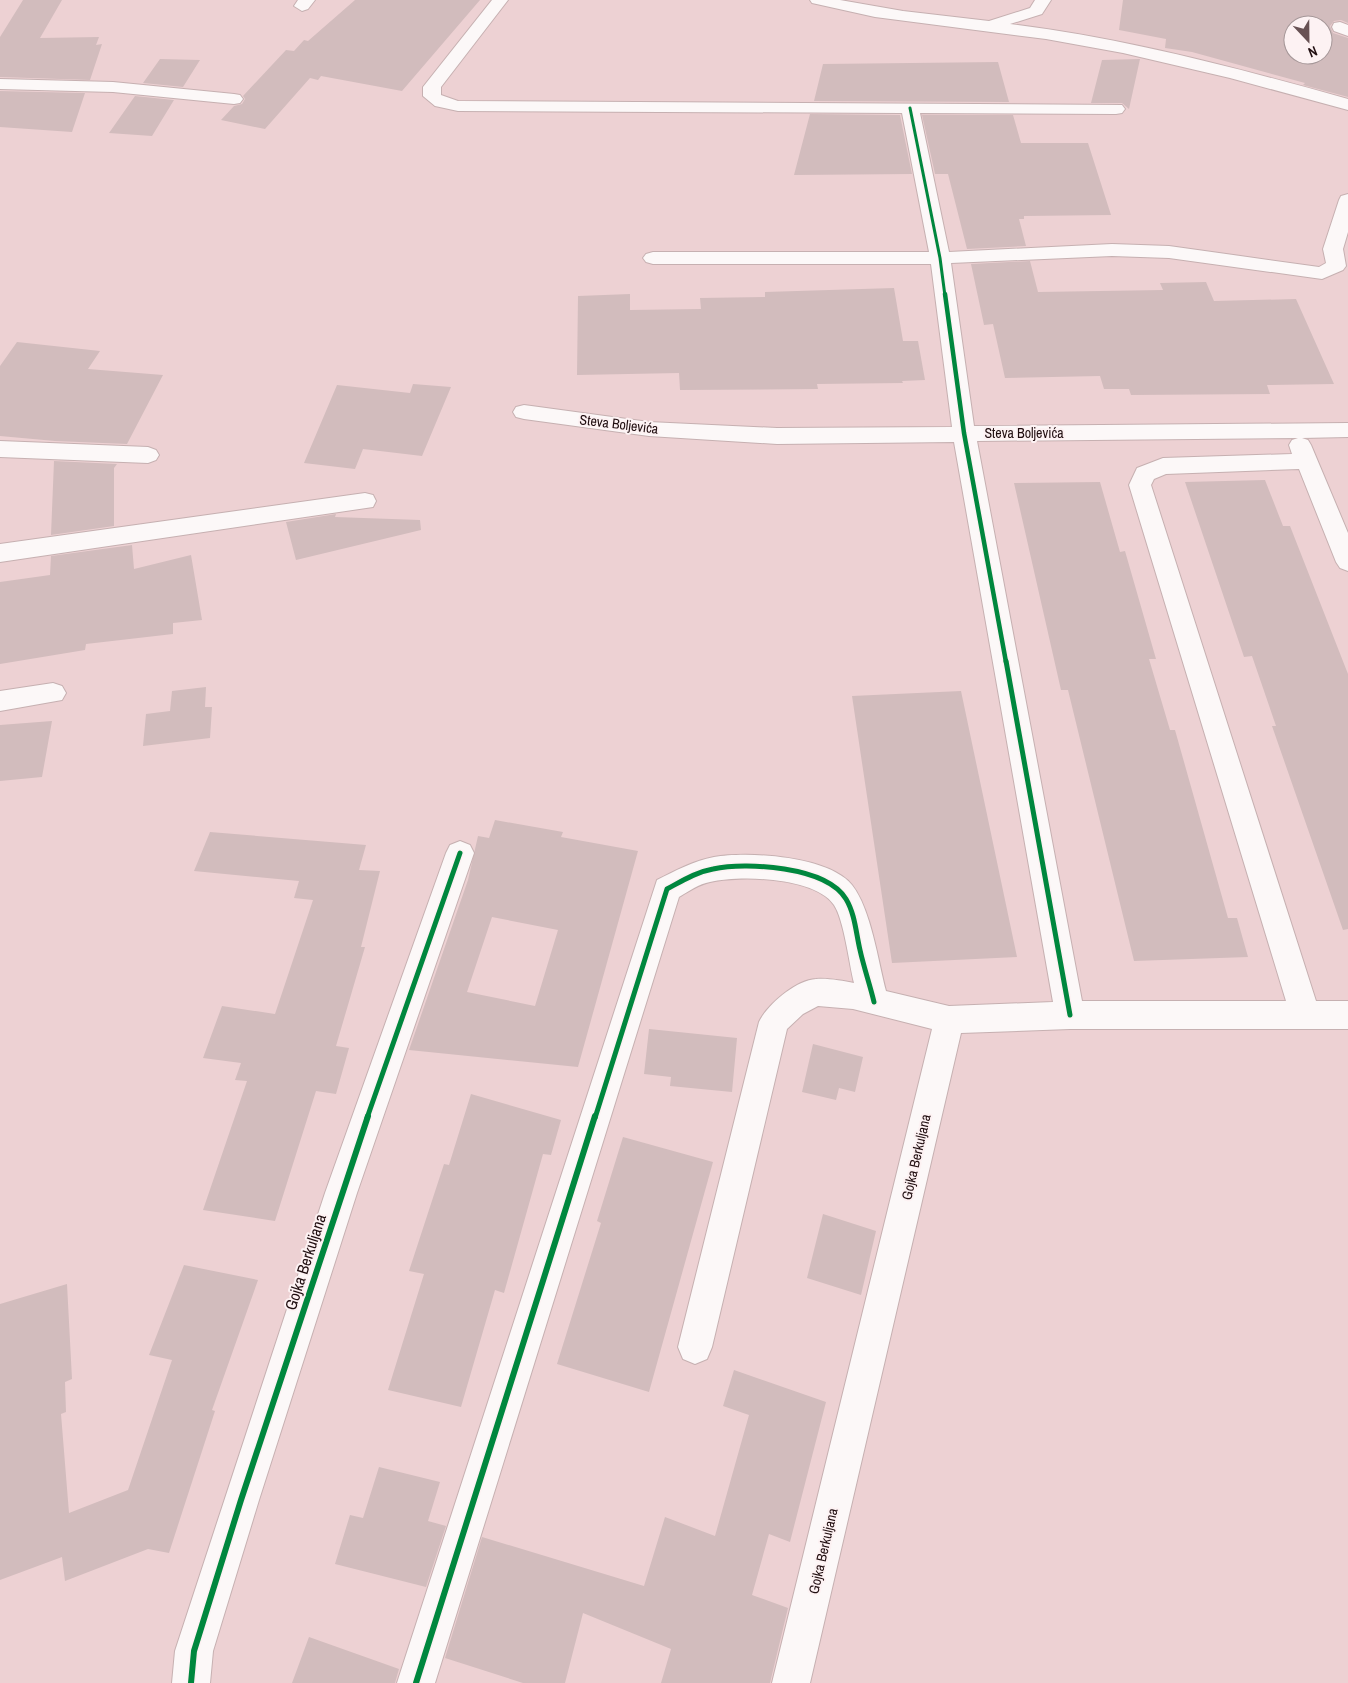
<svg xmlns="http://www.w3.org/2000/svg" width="1348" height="1683" font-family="'Archivo Narrow',sans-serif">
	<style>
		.building { fill: #d2bcbd; fill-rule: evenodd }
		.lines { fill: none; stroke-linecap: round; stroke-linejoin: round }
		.minor-casing { stroke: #c6b0b1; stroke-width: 2 }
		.minor { fill: #fcf8f8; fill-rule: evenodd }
		.cycleway-far3-casing { stroke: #fdf2f3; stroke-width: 5 }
		.cycleway-far2-casing { stroke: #fdf2f3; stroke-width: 7 }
		.cycleway-far1-casing { stroke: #fdf2f3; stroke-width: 8 }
		.cycleway-casing { stroke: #fdf2f3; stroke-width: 9 }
		.cycleway-far3 { stroke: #00873e; stroke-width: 3 }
		.cycleway-far2 { stroke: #00873e; stroke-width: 4.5 }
		.cycleway-far1 { stroke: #00873e; stroke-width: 5 }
		.cycleway { stroke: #00873e; stroke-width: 6 }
		.labels { text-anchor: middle; stroke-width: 4; stroke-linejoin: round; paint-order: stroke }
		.street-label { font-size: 14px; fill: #200e10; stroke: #fdf2f3 }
		.near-street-label { font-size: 16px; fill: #200e10; stroke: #fdf2f3 }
	</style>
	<rect width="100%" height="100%" fill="#edd1d3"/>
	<path class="building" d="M23 0H62L40 38 99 37 96 45 102 44 90 80 0 77V37Z
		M355 0H480L402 91 321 76 318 80 310 78 265 129 221 120 234 106 242 104 245 99 243 96 286 50 294 51 304 40 308 41Z
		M1123 0H1348V23L1341 20 1334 21 1330 26 1333 33 1348 38V97L1303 85 1305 83 1192 52 1165 48 1166 39 1119 30ZM1293 25H1323V55H1293Z
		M160 59 200 60 183 87 143 83Z
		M1140 59 1129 109 1122 103H1091L1102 60Z
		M998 62 1009 102 814 101 823 64Z
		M0 91 85 93 72 132 0 127Z
		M135 96 174 100 152 136 109 133Z
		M810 114 900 115 912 174 794 175Z
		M922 115H1013L1021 143H1088L1111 215 1024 216V219H1019L1026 246 967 249 948 174H935Z
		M1030 261 1038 292 1163 290 1160 283 1206 282 1214 301 1296 299 1334 384 1267 385 1270 394 1131 395 1129 389H1104L1100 376 1005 378 993 324 984 325 971 264Z
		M894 288 903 341H918L925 380 902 381 903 383 817 384 818 389 680 390 679 373 577 375 578 296 630 294V310L701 309 700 298 765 297V292Z
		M17 342 100 351 88 369 163 375 127 444 55 441 0 436V366Z
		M413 384 451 387 422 456 363 449 355 469 304 463 337 385 410 393Z
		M54 461 117 464 114 468V526L51 535Z
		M1265 480 1283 526H1290L1348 674V929L1343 930 1272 726H1276L1252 656 1244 657 1185 482Z
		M1100 482 1120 552 1125 551 1156 659H1149L1170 730H1175L1228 918H1237L1248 957 1134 961 1068 690H1061L1014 483Z
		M336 514 335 517 420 520 421 530 296 560 286 522Z
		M132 545 134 569 191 555 202 620 173 623V634L86 644 85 650 0 664V582L50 575 51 556Z
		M206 687 205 707H212L210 738 143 746 146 714 170 711 172 691Z
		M961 691 1017 957 892 963 852 696Z
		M52 721 42 777 0 781V725Z
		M495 820 563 832 561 837 638 851 578 1067 409 1050 468 880 478 836 489 838ZM492 917 558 930 535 1006 467 992Z
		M210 832 366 845 359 870 380 871 361 947H365L336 1046 349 1048 336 1094 316 1091 275 1221 203 1210 247 1081 235 1080 241 1063 203 1058 222 1006 275 1014 313 900 294 898 299 881 194 871Z
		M649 1029 737 1038 732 1092 670 1086 671 1077 644 1074Z
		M813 1044 863 1057 855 1092 839 1088 836 1100 802 1092Z
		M471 1094 561 1120 551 1155 543 1154 504 1293 495 1290 461 1407 388 1390 424 1274 409 1271 444 1164 449 1165Z
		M623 1137 713 1162 649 1392 557 1364 601 1223 597 1221Z
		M823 1214 876 1231 861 1295 807 1278Z
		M184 1265 258 1280 212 1410 215 1411 169 1553 148 1549 65 1581 62 1557 0 1580V1304L67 1284 72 1379 65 1382 66 1412 61 1414 69 1513 128 1490 172 1360 149 1355Z
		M734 1370 826 1402 790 1542 769 1534 752 1595 788 1608 770 1683H661L671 1649 583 1613 565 1683H523L445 1658 482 1537 644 1586 665 1517 715 1536 749 1415 723 1406Z
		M379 1467 440 1482 428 1521 446 1526 426 1587 335 1564 350 1515 363 1518Z
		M309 1637 399 1669 395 1683H292Z"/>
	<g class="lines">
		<defs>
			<path id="minor" d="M298 0H315L308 9 302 11 294 6Z
				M492 0H508L441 87V95L458 101 1122 105 1125 109 1122 113 1116 114 920 113 949 252 1112 244 1169 246 1319 267 1326 263 1323 249 1339 200 1341 196 1348 194V232L1343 249 1346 266 1343 270 1322 279 1169 258 1112 256 951 263 974 426 1348 423V437L1302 438 1308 440 1311 445 1348 533V571L1340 568 1336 562 1299 469 1166 474 1154 479 1151 485 1316 1001H1348V1029H1070L961 1033 810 1683H772L932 1029 853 1009 818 1006 803 1014 787 1029 712 1347 707 1359 695 1364 683 1359 678 1347 759 1022C767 1005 796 980 816 979 828 978 843 981 854 983 849 963 844 920 834 905 815 877 740 875 710 882 699 884 689 891 679 897L435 1683H397L657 880C675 871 693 861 714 857 748 851 829 856 852 885 871 909 878 961 886 991L949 1006 1053 1002 954 442 777 444 649 436 524 419 516 417 513 412 516 407 524 405 649 422 777 428 952 427 931 264H653L646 262 643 258 646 254 653 252H929L902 113 458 111 435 106 423 96V87ZM1298 438 1292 440 1289 445 1292 454 1163 458 1137 468 1129 485 1286 1001H1082L977 441Z
				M810 0H840L903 11 989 21 1030 8 1035 0H1051L1042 14 1010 24C1125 38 1237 68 1348 99V110L1230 78 1123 53 1046 39 875 17 812 3Z
				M1340 22 1348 25V36L1334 31 1332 27 1334 23Z
				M0 79 113 82 234 94 240 95 243 99 240 103 234 104 113 92 0 89Z
				M0 441 148 447 156 450 159 455 156 460 148 463 0 457Z
				M365 493 373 495 376 501 373 507 0 562V544Z
				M53 683 62 686 66 693 62 700 0 711V691Z
				M460 841 470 845 474 853 357 1193 259 1500 213 1651 210 1683H172L175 1651 325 1193 446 853 450 845Z"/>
		</defs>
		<use href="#minor" class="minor-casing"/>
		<use href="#minor" class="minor"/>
		<defs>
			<path id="cycleway-far3" d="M910 108 940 258 945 296"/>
			<path id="cycleway-far2" d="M945 294 964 433 1006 662"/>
			<path id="cycleway-far1" d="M1006 661 1070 1015
				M367 1118 460 853
				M595 1118 667 889C682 881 696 872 713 869 746 862 826 866 846 899 855 914 856 933 860 950 864 968 870 985 874 1002"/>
			<path id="cycleway" d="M191 1683 194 1651 241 1500 368 1116
				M416 1683 595 1116"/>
		</defs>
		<use href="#cycleway-far3" class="cycleway-far3-casing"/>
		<use href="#cycleway-far2" class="cycleway-far2-casing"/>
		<use href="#cycleway-far1" class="cycleway-far1-casing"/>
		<use href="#cycleway" class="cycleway-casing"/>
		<use href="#cycleway-far3" class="cycleway-far3"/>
		<use href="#cycleway-far2" class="cycleway-far2"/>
		<use href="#cycleway-far1" class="cycleway-far1"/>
		<use href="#cycleway" class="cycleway"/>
	</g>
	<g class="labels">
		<g class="street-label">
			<text transform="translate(619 424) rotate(7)" y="5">Steva Boljevića</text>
			<text x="1024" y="438">Steva Boljevića</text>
			<text transform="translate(916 1157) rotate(-77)" y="5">Gojka Berkuljana</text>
			<text transform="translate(823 1551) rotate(-77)" y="5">Gojka Berkuljana</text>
		</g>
		<g class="near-street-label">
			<text transform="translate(305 1262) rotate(-72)" y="6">Gojka Berkuljana</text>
		</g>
	</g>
	<g transform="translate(1308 40) rotate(158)"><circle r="24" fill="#fdf2f3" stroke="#a59798"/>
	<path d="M0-4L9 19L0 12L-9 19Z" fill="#685254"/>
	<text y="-8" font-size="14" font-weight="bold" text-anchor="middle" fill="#200e10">N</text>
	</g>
</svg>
